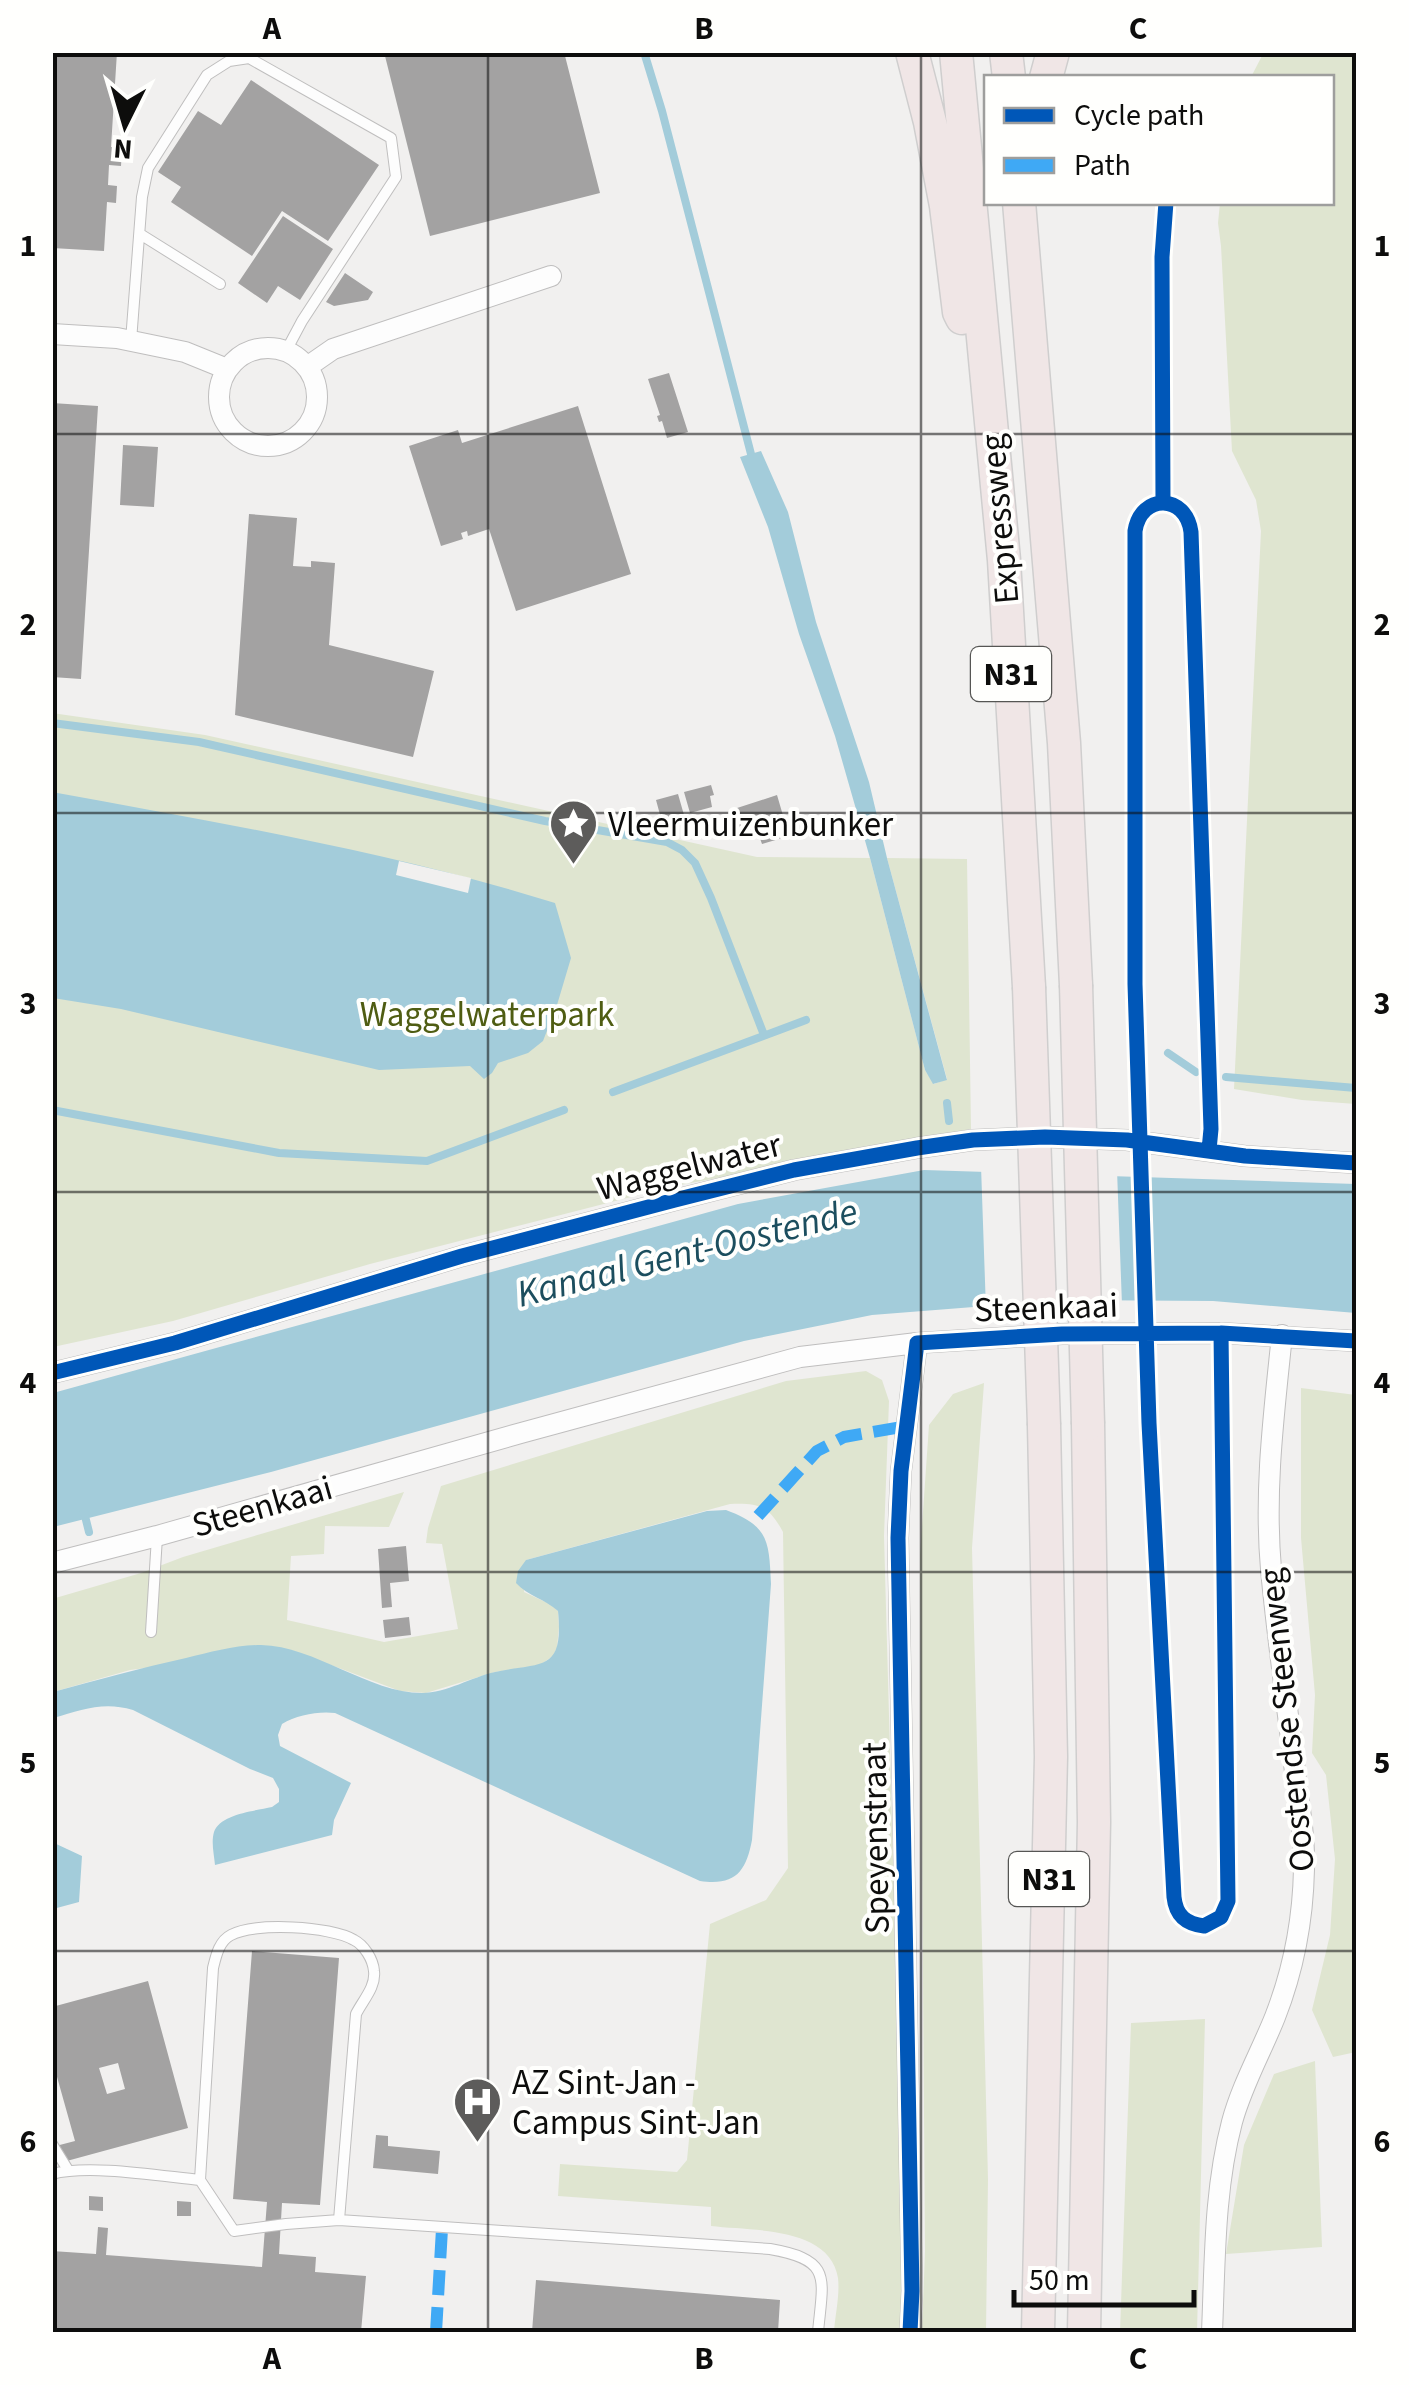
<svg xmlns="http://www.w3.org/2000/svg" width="1409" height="2385" font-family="'Source Sans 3',sans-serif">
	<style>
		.green { fill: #dfe5d0 }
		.water { fill: #a3ccda }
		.pier { fill: #f1f0ef }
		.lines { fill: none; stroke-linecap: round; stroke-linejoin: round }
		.stream { stroke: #a3ccda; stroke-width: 8 }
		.building { fill: #a3a2a2; fill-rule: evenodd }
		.service-casing { stroke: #bfbebe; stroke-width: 12 }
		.minor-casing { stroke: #bfbebe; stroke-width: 22 }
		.trunk-casing { stroke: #cfcece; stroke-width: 35 }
		.service { stroke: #fdfdfd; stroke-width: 10 }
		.minor { stroke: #fdfdfd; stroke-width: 20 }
		.trunk { stroke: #f0e6e6; stroke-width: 32 }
		.trunk-bridge-casing { stroke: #cfcece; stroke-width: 35; stroke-linecap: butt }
		.trunk-bridge { stroke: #f0e6e6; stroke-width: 32 }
		.quiet { stroke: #3fa9f5; stroke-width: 12; stroke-dasharray: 25 12; stroke-linecap: butt }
		.cycleway-casing { stroke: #fffffd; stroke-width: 21 }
		.cycleway { stroke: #0057b8; stroke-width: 15 }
		.grid { fill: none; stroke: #0d0d0c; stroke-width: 2.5; stroke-opacity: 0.55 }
		.labels { text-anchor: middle; stroke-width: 8; stroke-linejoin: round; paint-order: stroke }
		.shield { fill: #fffffd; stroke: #565654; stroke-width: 2.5 }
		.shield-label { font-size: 32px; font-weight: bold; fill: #0d0d0c }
		.street-label { font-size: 35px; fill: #0d0d0c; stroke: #fffffd }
		.poi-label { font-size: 35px; fill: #0d0d0c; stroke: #fffffd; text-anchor: start }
		.park-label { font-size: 35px; fill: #4f5d12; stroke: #fffffd }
		.water-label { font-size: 38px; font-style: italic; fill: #1c4e5e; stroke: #fffffd }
		.neatline { fill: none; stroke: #0d0d0c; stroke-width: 4 }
		.grid-label { font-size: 32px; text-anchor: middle; font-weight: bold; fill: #0d0d0c }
	</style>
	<rect width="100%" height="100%" fill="#f1f0ef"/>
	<path class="green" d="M1264 52 1356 53V1104L1302 1100 1234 1089 1261 531 1256 500 1232 451 1221 246 1218 223 1220 203 1332 202V78L1251 77Z
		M52 713 205 735 757 857 870 858 925 1070 934 1084 947 1079 887 858 967 859 971 1129 670 1187 370 1264 173 1321 53 1347Z
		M866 1371 882 1380 889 1401 884 1536 905 2290 903 2332H834C835 2316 840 2295 838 2278 830 2226 751 2231 711 2226V2207L558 2196 560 2164 677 2172 687 2160 710 1924 766 1900 788 1868 783 1532C769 1506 760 1503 730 1504L526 1560 524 1592 550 1604 558 1611 559 1627 557 1648 553 1656 540 1665 495 1672 426 1693 400 1691 291 1650 130 1670 53 1692 52 1599 141 1573 183 1557 404 1492 389 1527 325 1526 324 1554 291 1556 287 1620 384 1642 458 1629 442 1544 426 1543 428 1528 441 1486 786 1381Z
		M984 1383 972 1548 988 2179 986 2332H922L925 2251 920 1555 929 1425 953 1394Z
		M1301 1388 1356 1395V2052L1333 2057 1312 2010 1330 1935 1335 1859 1326 1775 1312 1753 1315 1695 1301 1538Z
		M1205 2019 1197 2332H1120L1131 2023Z
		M1315 2061 1322 2247 1226 2254 1244 2145 1274 2074Z"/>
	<path class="water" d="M761 451 788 512 816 622 869 782 887 858 947 1080 933 1084 925 1070 870 858 835 736 799 634 768 527 740 457Z
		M52 792C221 823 392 852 555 903L571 958 557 1005 543 1041 528 1053 498 1063 492 1073 484 1079 470 1066 379 1070 121 1009 53 998Z
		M924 1170 1356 1184V1313L1213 1301 1063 1300 872 1315 744 1341 271 1472 53 1527V1393L738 1204Z
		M726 1510C769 1526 769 1541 771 1584L752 1840C746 1872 735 1886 700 1881L335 1713C318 1711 297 1715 282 1724L278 1735 280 1746 351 1783 334 1820 332 1835 215 1865C214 1854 211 1842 214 1832 220 1814 255 1811 272 1807L279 1802V1789L273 1778 250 1769 133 1710C103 1701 82 1710 53 1718V1692C97 1680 141 1668 186 1658 211 1652 236 1645 261 1645 315 1646 369 1693 422 1693 446 1693 472 1677 495 1672 542 1662 564 1673 558 1611 545 1599 528 1596 516 1583L518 1571 526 1560 707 1511Z
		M52 1842 82 1856 79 1902 53 1909Z"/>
	<path class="pier" d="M399 861 471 878 468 893 396 875Z
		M981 1166 1117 1170 1122 1305H1063L986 1310Z
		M1133 1171 1149 1172 1153 1305H1137Z"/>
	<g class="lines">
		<path class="stream" d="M644 52 662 111 751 454
			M52 723 199 742 545 821 667 842 682 850 695 863 711 898 764 1035
			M1168 1053 1196 1072
			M1226 1077 1356 1088
			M613 1092 806 1020
			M947 1103 949 1121
			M52 1110 279 1153 427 1161 564 1110
			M84 1512 89 1532"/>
	</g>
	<path class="building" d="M52 52H117L111 147 122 148 121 166 109 165 108 185 117 186 116 203 107 202 104 251 52 248Z
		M384 52H564L600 193 430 236Z
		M251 80 379 165 328 241 282 211 252 256 171 202 181 187 158 172 198 111 221 125Z
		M283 216 333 249 300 300 278 286 267 303 238 283Z
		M345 273 373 292 368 300 334 306 326 302Z
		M669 373 688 432 667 438 662 421 659 422 657 416 660 415 648 379Z
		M52 403 98 406 81 679 52 677Z
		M578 406 631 574 516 611 489 529 468 536 467 531 461 533 463 539 441 546 409 446 458 430 462 443Z
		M123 445 158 447 154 507 120 505Z
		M249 514 297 518 293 566 311 567V561L335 563 329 645 434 671 413 757 235 715Z
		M711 785 714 795 710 796 712 807 690 813 684 792Z
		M678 794 684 815 662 822 656 800Z
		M777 795 789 836 762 844 758 833 743 838 734 809Z
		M406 1546 409 1581 390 1583 392 1607 382 1608 378 1549Z
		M409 1617 411 1635 385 1638 383 1620Z
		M252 1951 339 1958 320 2205 282 2203 279 2254 316 2257 315 2272 366 2276 361 2332H52V2251L96 2254 98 2227 108 2228 106 2255 262 2267 267 2202 233 2199Z
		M148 1981 188 2128 52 2165V2147L75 2141 52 2059V2007ZM118 2063 125 2089 107 2094 99 2068Z
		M376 2135 388 2136V2146L440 2151 438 2174 373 2168Z
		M89 2196 103 2197V2211L89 2210Z
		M177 2201 191 2202V2216H177Z
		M536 2280 780 2300 778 2332H532Z"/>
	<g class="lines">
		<defs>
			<path id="service" d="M140 234 220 284
				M131 341 142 197 148 168 207 75 229 61 249 58 391 138 396 177 302 321 286 351
				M151 1632 157 1537
				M52 2144 68 2170
				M52 2174C89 2164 160 2176 200 2180L234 2231 286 2224 339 2220 770 2249C833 2260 823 2278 818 2332
				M200 2180 213 1968C216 1956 219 1941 231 1935 255 1922 330 1926 354 1940 364 1945 373 1959 374 1971 376 1987 363 2000 356 2014L339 2220"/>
			<path id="minor" d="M52 334 117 338 185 352 227 369
				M219 397a49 49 0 1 1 98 0a49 49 0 1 1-98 0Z
				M307 367 333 349 551 276
				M52 1373 175 1343 462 1256 675 1200 794 1170 917 1148 973 1140 1045 1137 1127 1140 1245 1156 1356 1163
				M52 1563 157 1536 521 1433 800 1357 917 1343 1062 1334 1221 1333 1356 1341
				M910 2332 912 2291 898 1538 901 1471 917 1343
				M1212 2332C1215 2262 1214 2190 1232 2122 1242 2085 1261 2052 1275 2017 1293 1971 1303 1919 1304 1869 1305 1837 1299 1804 1295 1772 1287 1704 1277 1636 1271 1569 1264 1490 1274 1413 1282 1335"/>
			<path id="trunk" d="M912 52 930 122 946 206 959 312 962 318
				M956 52 1004 560 1029 987
				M1006 52 1009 78
				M1046 78 1053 52
				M1019 202 1064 743 1076 985
				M1038 2332 1051 1757 1044 1425
				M1084 2332 1094 1822 1088 1424"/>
		</defs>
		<use href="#service" class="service-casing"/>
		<use href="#minor" class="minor-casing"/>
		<use href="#trunk" class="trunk-casing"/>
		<use href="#service" class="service"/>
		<use href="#minor" class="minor"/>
		<use href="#trunk" class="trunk"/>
		<defs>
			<path id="trunk-bridge" d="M1076 985 1088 1424
				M1029 987 1044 1425"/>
		</defs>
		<use href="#trunk-bridge" class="trunk-bridge-casing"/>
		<use href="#trunk-bridge" class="trunk-bridge"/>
		<path class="quiet" d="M758 1516 817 1451 844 1437 907 1426
			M436 2332 442 2229"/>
		<defs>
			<path id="cycleway" d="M1163 503 1162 257 1166 202
				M1209 1150 1211 1129 1191 532C1186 494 1141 493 1135 531V984L1149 1423 1174 1897C1176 1916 1186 1924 1204 1926L1221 1917 1228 1901 1221 1333
				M52 1373 175 1343 462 1256 675 1200 794 1170 917 1148 973 1140 1045 1137 1127 1140 1245 1156 1356 1163
				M910 2332 912 2291 898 1538 901 1471 917 1343 1062 1334 1221 1333 1356 1341"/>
		</defs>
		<use href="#cycleway" class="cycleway-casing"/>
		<use href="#cycleway" class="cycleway"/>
	</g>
	<path class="grid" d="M488 52V2332M921 52V2332M52 434H1356M52 813H1356M52 1192H1356M52 1572H1356M52 1951H1356"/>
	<defs>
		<symbol id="sight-pin" viewBox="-11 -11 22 30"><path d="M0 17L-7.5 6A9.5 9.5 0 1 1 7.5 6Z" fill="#5d5c5b" stroke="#fffffd"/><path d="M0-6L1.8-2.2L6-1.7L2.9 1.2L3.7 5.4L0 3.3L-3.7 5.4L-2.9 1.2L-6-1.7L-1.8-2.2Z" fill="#fff"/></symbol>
		<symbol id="hospital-pin" viewBox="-11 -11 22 30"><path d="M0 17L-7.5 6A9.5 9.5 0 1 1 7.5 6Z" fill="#5d5c5b" stroke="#fffffd"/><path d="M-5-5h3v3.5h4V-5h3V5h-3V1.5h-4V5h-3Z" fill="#fff"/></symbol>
	</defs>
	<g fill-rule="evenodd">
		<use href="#sight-pin" x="546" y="796" width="55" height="75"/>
		<use href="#hospital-pin" x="450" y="2074" width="55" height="75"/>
	</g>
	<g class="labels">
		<g class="shield">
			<rect x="971" y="647" width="80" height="54" rx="8"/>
			<rect x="1009" y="1852" width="80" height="54" rx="8"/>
		</g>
		<g class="shield-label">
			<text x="1011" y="685">N31</text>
			<text x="1049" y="1890">N31</text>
		</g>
		<g class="street-label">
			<text transform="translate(999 519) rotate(-95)" y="12">Expressweg</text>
			<text transform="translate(689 1166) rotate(-14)" y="12">Waggelwater</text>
			<text transform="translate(1046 1307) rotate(-2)" y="12">Steenkaai</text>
			<text transform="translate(262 1506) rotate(-16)" y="12">Steenkaai</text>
			<text transform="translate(1286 1720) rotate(-96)" y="12">Oostendse Steenweg</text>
			<text transform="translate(875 1838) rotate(-91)" y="12">Speyenstraat</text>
		</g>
		<g class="poi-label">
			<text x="608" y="836">Vleermuizenbunker</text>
			<text x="512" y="2094">AZ Sint-Jan -<tspan x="512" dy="40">Campus Sint-Jan</tspan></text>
		</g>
		<g class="park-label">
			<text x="487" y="1026">Waggelwaterpark</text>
		</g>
		<g class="water-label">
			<text transform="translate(687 1252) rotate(-14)" y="13">Kanaal Gent-Oostende</text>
		</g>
	</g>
	<rect width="1409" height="2385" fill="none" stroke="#fffffd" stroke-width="110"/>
	<rect x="984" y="75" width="350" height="130" fill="#fffffd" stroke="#9e9e9d" stroke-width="2.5"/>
	<rect x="1004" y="108" width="50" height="15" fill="#0057b8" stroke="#9e9e9d" stroke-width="2.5"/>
	<text x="1074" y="125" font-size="30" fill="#0d0d0c">Cycle path</text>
	<rect x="1004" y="158" width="50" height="15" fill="#3fa9f5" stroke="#9e9e9d" stroke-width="2.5"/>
	<text x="1074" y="175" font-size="30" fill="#0d0d0c">Path</text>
	<g transform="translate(125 125) rotate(185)" stroke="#fffffd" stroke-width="8" paint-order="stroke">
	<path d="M0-8L18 38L0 25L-18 38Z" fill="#0d0d0c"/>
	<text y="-15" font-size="28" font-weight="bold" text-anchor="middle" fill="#0d0d0c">N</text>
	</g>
	<path d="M1014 2290v15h180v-15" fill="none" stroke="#0d0d0c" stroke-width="5"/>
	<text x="1029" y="2290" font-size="30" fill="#0d0d0c" stroke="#fffffd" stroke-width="8" paint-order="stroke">50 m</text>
	<rect x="55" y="55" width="1299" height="2275" class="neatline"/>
	<g class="grid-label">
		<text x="272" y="39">A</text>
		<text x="704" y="39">B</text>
		<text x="1138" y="39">C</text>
		<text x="28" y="256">1</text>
		<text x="1382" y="256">1</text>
		<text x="28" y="635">2</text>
		<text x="1382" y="635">2</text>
		<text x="28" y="1014">3</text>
		<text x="1382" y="1014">3</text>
		<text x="28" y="1393">4</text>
		<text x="1382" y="1393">4</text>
		<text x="28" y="1773">5</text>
		<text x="1382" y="1773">5</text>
		<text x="28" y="2152">6</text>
		<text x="1382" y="2152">6</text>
		<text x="272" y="2369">A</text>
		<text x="704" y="2369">B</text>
		<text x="1138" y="2369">C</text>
	</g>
</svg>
